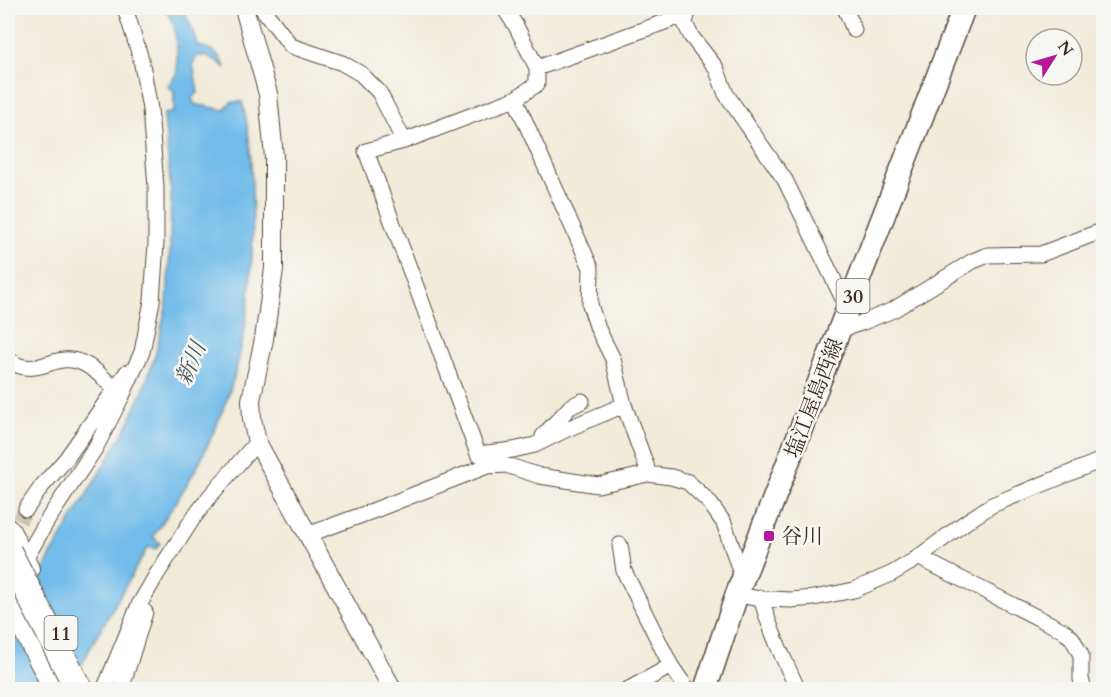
<svg xmlns="http://www.w3.org/2000/svg" width="1111" height="697" font-family="Cardo,'Noto Serif JP',serif">
	<style>
		.water { fill: #71bcea; stroke: #567384; stroke-width: 1.5 }
		.lines { fill: none; stroke-linecap: round; stroke-linejoin: round }
		.minor-tunnel { stroke: #cdc4b4; stroke-width: 15; stroke-dasharray: 15 8; stroke-linecap: butt }
		.minor-casing { stroke: #56473a; stroke-width: 17 }
		.tertiary-casing { stroke: #56473a; stroke-width: 20 }
		.primary-casing { stroke: #56473a; stroke-width: 25 }
		.trunk-casing { stroke: #56473a; stroke-width: 26 }
		.motorway-casing { stroke: #56473a; stroke-width: 29 }
		.minor { stroke: #fff; stroke-width: 15 }
		.tertiary { stroke: #fff; stroke-width: 18 }
		.primary { stroke: #fff; stroke-width: 22 }
		.trunk { stroke: #fff; stroke-width: 24 }
		.motorway { stroke: #fff; stroke-width: 27 }
		.motorway-bridge-casing { stroke: #56473a; stroke-width: 29; stroke-linecap: butt }
		.motorway-bridge { stroke: #fff; stroke-width: 27 }
		.poi-dot { fill: #b5179e; stroke: #f6f6f2; stroke-width: 2 }
		.labels { text-anchor: middle; stroke-width: 5; stroke-linejoin: round; paint-order: stroke }
		.shield { fill: #f6f6f2; stroke: #73675e; stroke-width: 1.5 }
		.shield-label { font-size: 20px; font-weight: bold; fill: #3b2a1e }
		.street-label { font-size: 21px; fill: #3b2a1e; stroke: #f6f6f2 }
		.poi-label { font-size: 21px; fill: #3b2a1e; stroke: #f6f6f2; text-anchor: start }
		.water-label { font-size: 22px; font-style: italic; fill: #4b565b; stroke: #f6f6f2 }
	</style>
	<rect width="100%" height="100%" fill="#f6f6f2"/>
	<filter id="ink" filterUnits="userSpaceOnUse"><feTurbulence type="fractalNoise" baseFrequency=".0167" numOctaves="2"/><feDisplacementMap in="SourceGraphic" scale="12" xChannelSelector="R" yChannelSelector="G"/><feConvolveMatrix kernelMatrix="1 2 1 2 8 2 1 2 1" color-interpolation-filters="sRGB"/></filter>
	<filter id="wash" filterUnits="userSpaceOnUse"><feTurbulence type="fractalNoise" baseFrequency=".008" numOctaves="4" result="noise"/><feDisplacementMap in="SourceGraphic" scale="24" xChannelSelector="R" yChannelSelector="G"/><feGaussianBlur stdDeviation="1.35" result="paint"/><feColorMatrix in="noise" values="0 0 0 0 0 0 0 0 0 0 0 0 0 0 0 0 0 1.4 0 .05"/><feComposite in="paint" operator="in"/></filter>
	<g filter="url(#wash)">
		<rect width="100%" height="100%" fill="#f1ebd9"/>
		<path class="water" d="M165 8H182L191 26 198 46C214 50 218 52 225 67L207 56H196L193 64 198 93 192 98 194 104 224 110 231 102H242C250 130 251 159 252 188 255 264 250 346 220 417 211 438 202 460 190 479 179 499 165 517 153 537L160 543 156 549 148 547 94 641 69 689H8V637L51 555 126 428 142 393 155 356 167 303 170 248 171 193 164 114 174 112V92L168 86 177 73V48L174 26Z"/>
	</g>
	<g filter="url(#ink)">
		<g class="lines">
			<path class="minor-tunnel" d="M8 541 26 509"/>
			<defs>
				<path id="minor" d="M262 8 291 46 342 63 361 74 379 92 404 141 515 99 537 84V68
					M504 8 516 26 537 68 687 14
					M689 8 685 23 691 36 716 68 726 94 785 180 848 309
					M845 8 854 30
					M515 99 591 268 590 305 598 329 613 359 624 405 646 465 648 474 671 477 688 482 709 502 724 523 743 580
					M404 141 366 151 478 454 513 450 535 445 567 429 624 405
					M840 330 861 323 893 310 973 261 988 255 1041 254 1104 230
					M8 359C11 361 16 365 20 366 41 373 58 353 80 362 94 367 104 379 114 388
					M543 436 570 407 582 401
					M26 509 42 486 66 459 127 372
					M307 535 370 512 487 466 506 465 540 476 598 485 648 474
					M620 545 624 571 671 666 688 690
					M918 557 1062 630 1072 638 1081 655V679L1084 690
					M22 565 47 521 96 447 122 396 142 352 152 301 156 243V187L150 109 141 59 125 8
					M737 594 754 598 790 600 814 598 854 590 891 574 913 561 966 522 992 505 1104 459
					M761 598C770 630 784 660 798 690
					M104 690 138 607 157 574 192 520 210 496 257 442
					M121 690 145 612
					M627 690 671 666"/>
				<path id="tertiary" d="M244 8 268 94 274 157V269L264 339 251 400 252 419 257 442 393 690"/>
				<path id="primary" d="M705 690 737 594 964 8"/>
				<path id="trunk" d="M8 531 27 569"/>
				<path id="motorway" d="M8 592 58 690"/>
			</defs>
			<use href="#minor" class="minor-casing"/>
			<use href="#tertiary" class="tertiary-casing"/>
			<use href="#primary" class="primary-casing"/>
			<use href="#trunk" class="trunk-casing"/>
			<use href="#motorway" class="motorway-casing"/>
			<use href="#minor" class="minor"/>
			<use href="#tertiary" class="tertiary"/>
			<use href="#primary" class="primary"/>
			<use href="#trunk" class="trunk"/>
			<use href="#motorway" class="motorway"/>
			<defs>
				<path id="motorway-bridge" d="M8 552 79 690"/>
			</defs>
			<use href="#motorway-bridge" class="motorway-bridge-casing"/>
			<use href="#motorway-bridge" class="motorway-bridge"/>
		</g>
	</g>
	<rect class="poi-dot" x="763" y="530" width="12" height="12" rx="3"/>
	<g class="labels">
		<g class="shield">
			<rect x="836.5" y="279" width="33" height="34" rx="4.5"/>
			<rect x="44.5" y="616" width="33" height="34" rx="4.5"/>
		</g>
		<g class="shield-label">
			<text x="853" y="303">30</text>
			<text x="61" y="640">11</text>
		</g>
		<g class="street-label">
			<text transform="translate(814 398) rotate(-69)" y="7">塩江屋島西線</text>
		</g>
		<g class="poi-label">
			<text x="781" y="543">谷川</text>
		</g>
		<g class="water-label">
			<text transform="translate(190 363) rotate(-67)" y="8">新川</text>
		</g>
	</g>
	<rect width="1111" height="697" fill="none" stroke="#f6f6f2" stroke-width="30"/>
	<g transform="translate(1054 57) rotate(53)"><circle r="28" fill="#f6f6f2" stroke="#aba49d" stroke-width="1.5"/>
	<path d="M0-4.5L10 22L0 15L-10 22Z" fill="#b5179e"/>
	<text y="-9" font-size="16" font-weight="bold" text-anchor="middle" fill="#3b2a1e">N</text>
	</g>
</svg>
